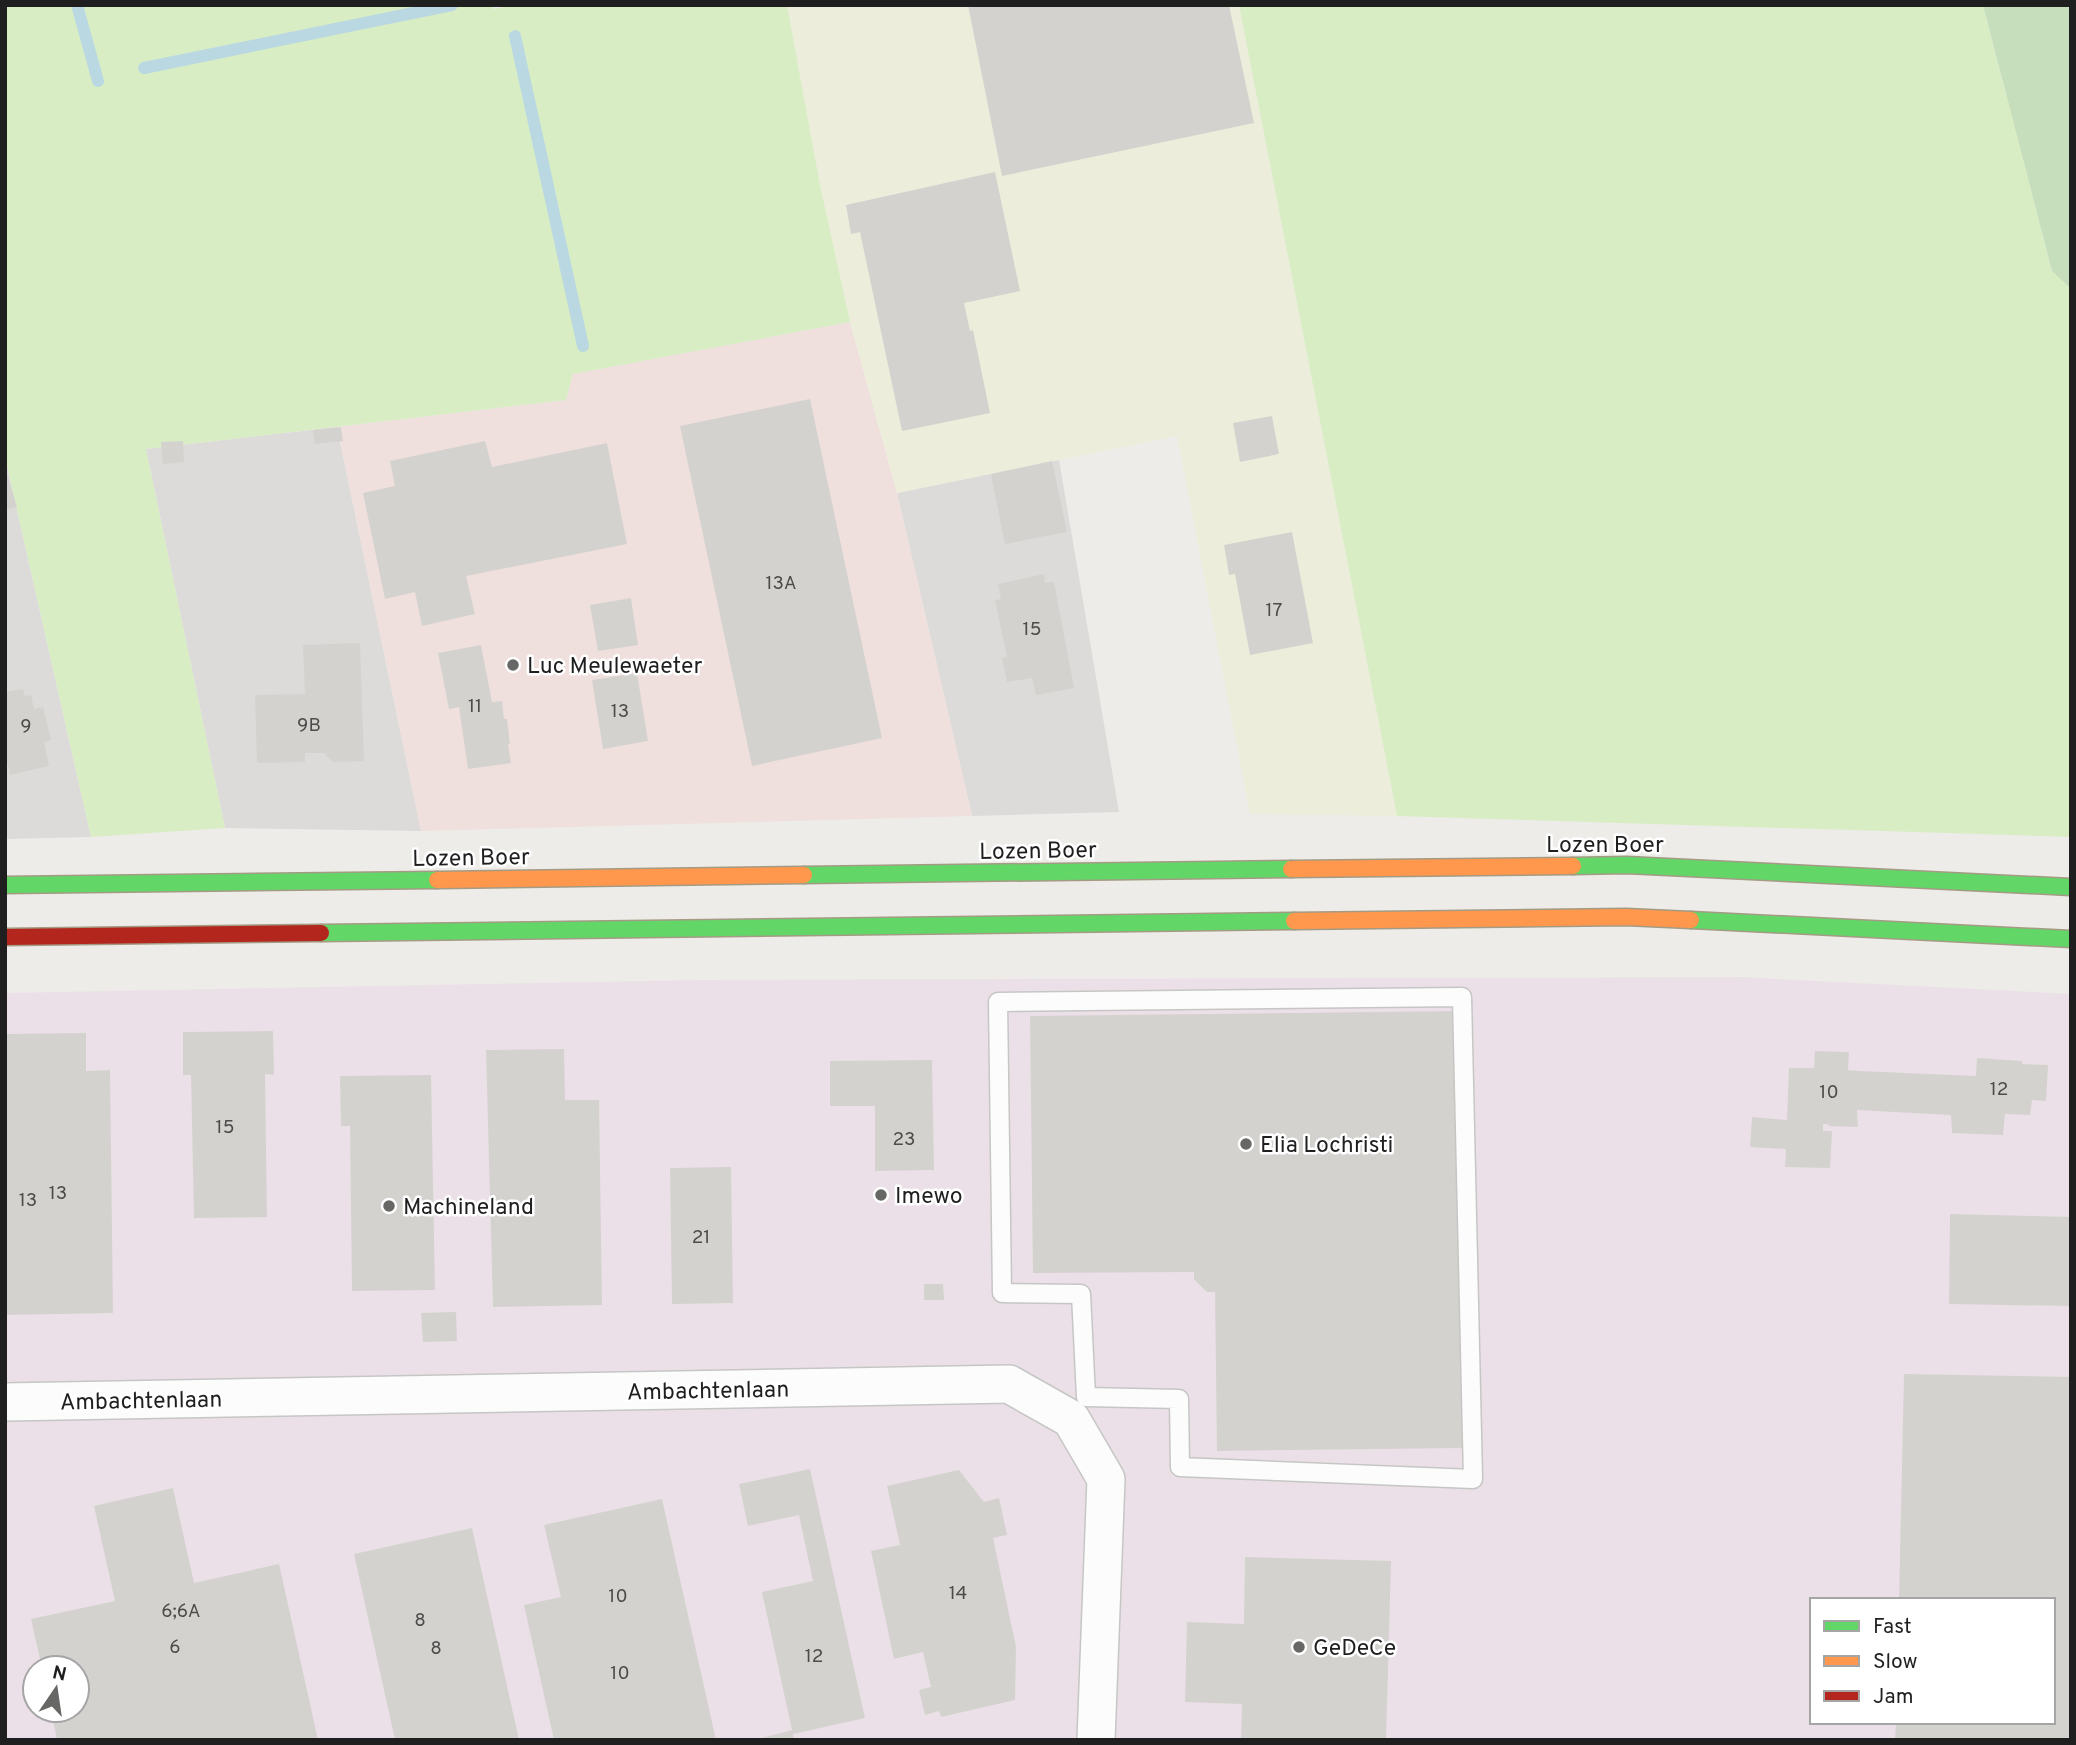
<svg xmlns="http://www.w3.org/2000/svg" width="2076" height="1745" font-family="Overpass,sans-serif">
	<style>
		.residential { fill: #dcdbd9 }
		.commercial { fill: #f0e0dd }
		.industrial { fill: #ebe0e7; fill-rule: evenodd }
		.farmland { fill: #eceedb }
		.grass { fill: #d9edc5 }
		.forest { fill: #c6debc }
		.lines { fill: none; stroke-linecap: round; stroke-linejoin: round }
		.stream { stroke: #bad8e2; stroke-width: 12 }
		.building { fill: #d4d2cf }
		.lane-casing { stroke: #c6c6c4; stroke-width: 21 }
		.street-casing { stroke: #c6c6c4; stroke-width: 40 }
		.fast-casing { stroke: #a49b84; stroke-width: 19 }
		.slow-casing { stroke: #a49b84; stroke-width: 19 }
		.jam-casing { stroke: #a49b84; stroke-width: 19 }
		.lane { stroke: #fcfcfc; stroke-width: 18 }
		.street { stroke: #fcfcfc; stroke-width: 37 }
		.fast { stroke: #63d668; stroke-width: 16 }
		.slow { stroke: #ff974d; stroke-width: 16 }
		.jam { stroke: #b3261e; stroke-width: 16 }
		.poi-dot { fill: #676765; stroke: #fff; stroke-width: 2.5 }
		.labels { text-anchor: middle; stroke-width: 5; stroke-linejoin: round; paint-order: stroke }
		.number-label { font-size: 19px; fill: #4c4c4b }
		.poi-label { font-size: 23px; fill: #1f1f1f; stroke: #fff; text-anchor: start }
		.street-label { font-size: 23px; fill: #1f1f1f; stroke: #fff }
	</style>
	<rect width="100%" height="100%" fill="#edece8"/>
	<path class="residential" d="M337 427 421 831 225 828 146 449Z
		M5 457 91 837 5 839Z
		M1059 460 1119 812 972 816 897 493Z"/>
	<path class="commercial" d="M850 322 897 493 972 816 421 831 337 427 566 400 572 374Z"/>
	<path class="industrial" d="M1741 977 2071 994V1740H5V993L701 980ZM1812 1600H2053V1722H1812ZM35 1668H77V1710H35Z"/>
	<path class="farmland" d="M787 5H1239L1397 816 1250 814 1177 436 897 493 850 322 820 185Z"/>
	<path class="grass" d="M5 5H493L494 9 514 5H787L820 185 850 322 573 374 566 400 146 449 225 828 91 837 5 457Z
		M1239 5H1983L2052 271 2071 289V837L1397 816Z"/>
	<path class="forest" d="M1983 5H2071V289L2052 271Z"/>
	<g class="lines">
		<path class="stream" d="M77 5 98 81
			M515 36 583 346
			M144 68 452 5"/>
	</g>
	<path class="building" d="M968 5H1229L1254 123 1002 176Z
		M995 172 1020 291 964 303 970 331 973 330 990 413 902 431 860 232 851 234 846 205Z
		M810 399 882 738 752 766 680 426Z
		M1272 416 1279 454 1240 462 1233 423Z
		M341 427 343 441 315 444 313 430Z
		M183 441 184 462 163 464 161 442Z
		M485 441 492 467 607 443 627 544 466 576 475 614 422 626 415 592 385 599 363 493 395 486 390 461Z
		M1052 461 1067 532 1005 544 991 474Z
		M5 467 17 507 5 510Z
		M1292 532 1313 643 1250 655 1235 574 1229 575 1224 545Z
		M1044 574 1045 583 1054 582 1074 688 1036 695 1032 678 1007 682 1002 658 1007 657 995 600 1001 599 998 584Z
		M631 598 638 645 598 651 590 605Z
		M360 643 364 761 333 762 324 753H305V762L257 763 255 695 305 694 303 645Z
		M481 645 492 702 502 701 504 719H507L510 744H508L511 763 468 769 459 707 449 709 438 653Z
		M637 673 648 741 603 749 592 680Z
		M23 689 25 696 31 695 34 709 43 707 51 740 44 742 49 766 10 775 5 753V692Z
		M1458 1011 1463 1448 1217 1451 1215 1292H1207L1194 1279V1272L1033 1273 1030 1016Z
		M273 1031 274 1075 265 1074 267 1217 194 1218 191 1075H183V1032Z
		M86 1033V1071L110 1070 113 1313 5 1315V1034Z
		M564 1049 565 1100H599L602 1305 493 1307 486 1050Z
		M1815 1051 1849 1052 1848 1070 1859 1071 1976 1076 1977 1058 2022 1061V1064L2048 1065 2046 1101 2032 1100 2030 1115 2005 1114 2003 1135 1952 1133 1951 1115 1857 1110 1858 1127 1828 1126 1829 1124H1823V1131H1832L1830 1168 1785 1167 1786 1149 1750 1147 1752 1117 1787 1120 1789 1068H1814Z
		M932 1060 934 1170 875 1171V1106H830V1061Z
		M431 1075 435 1290 352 1291 350 1126H341L340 1076Z
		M731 1167 733 1303 672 1304 670 1168Z
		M1950 1214 2071 1217V1306L1949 1304Z
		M924 1284H943L944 1300H924Z
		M456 1312 457 1341 423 1342 421 1313Z
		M1904 1374 2071 1377V1740H1895L1896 1722H2053V1600H1899Z
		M810 1469 865 1718 793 1734 794 1740H754L792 1730 762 1592 813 1581 799 1515 748 1526 739 1484Z
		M959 1470 984 1502 999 1498 1007 1535 993 1538 1016 1647 1015 1700 941 1717 939 1711 925 1715 919 1690 931 1687 923 1652 894 1659 871 1551 900 1545 887 1486Z
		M173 1488 194 1583 279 1564 318 1740H57L51 1710H77V1668H42L31 1619 115 1601 94 1506Z
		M662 1499 716 1740H554L524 1605 561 1597 544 1525Z
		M472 1528 519 1740H395L354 1554Z
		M1245 1557 1391 1561 1386 1740 1241 1739 1242 1704 1185 1702 1187 1622 1244 1624Z"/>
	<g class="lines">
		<defs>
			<path id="lane" d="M1462 997 1473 1479 1180 1467 1179 1399 1086 1397 1081 1294 1002 1293 998 1002Z"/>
			<path id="street" d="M5 1402 1009 1384 1071 1419 1106 1479 1096 1740"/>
			<path id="fast" d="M1573 866 1627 865 2071 887
				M804 875 1291 869
				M5 885 437 880
				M1691 920 2071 939
				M321 933 1294 921"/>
			<path id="slow" d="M1291 869 1573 866
				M437 880 804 875
				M1294 921 1626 917 1691 920"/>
			<path id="jam" d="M5 937 321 933"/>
		</defs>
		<use href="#lane" class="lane-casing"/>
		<use href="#street" class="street-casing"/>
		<use href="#fast" class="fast-casing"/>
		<use href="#slow" class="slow-casing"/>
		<use href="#jam" class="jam-casing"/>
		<use href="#lane" class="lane"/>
		<use href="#street" class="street"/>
		<use href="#fast" class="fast"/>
		<use href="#slow" class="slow"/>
		<use href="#jam" class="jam"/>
	</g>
	<g class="poi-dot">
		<circle cx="513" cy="665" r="7"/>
		<circle cx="1246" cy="1144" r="7"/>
		<circle cx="881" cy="1195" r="7"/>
		<circle cx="389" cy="1206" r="7"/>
		<circle cx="1299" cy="1647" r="7"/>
	</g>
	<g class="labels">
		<g class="number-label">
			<text x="781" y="589">13A</text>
			<text x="1274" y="616">17</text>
			<text x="1032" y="635">15</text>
			<text x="475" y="712">11</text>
			<text x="620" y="717">13</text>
			<text x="309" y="731">9B</text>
			<text x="26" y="732">9</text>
			<text x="1999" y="1095">12</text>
			<text x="1829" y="1098">10</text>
			<text x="225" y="1133">15</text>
			<text x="904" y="1145">23</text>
			<text x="58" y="1199">13</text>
			<text x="28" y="1206">13</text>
			<text x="701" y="1243">21</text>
			<text x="958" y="1599">14</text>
			<text x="618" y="1602">10</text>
			<text x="181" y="1617">6;6A</text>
			<text x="420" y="1626">8</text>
			<text x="175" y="1653">6</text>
			<text x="436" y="1654">8</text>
			<text x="814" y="1662">12</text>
			<text x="620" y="1679">10</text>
		</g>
		<g class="poi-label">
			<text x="527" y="673">Luc Meulewaeter</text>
			<text x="1260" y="1152">Elia Lochristi</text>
			<text x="895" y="1203">Imewo</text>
			<text x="403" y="1214">Machineland</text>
			<text x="1313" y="1655">GeDeCe</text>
		</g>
		<g class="street-label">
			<text x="1605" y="852">Lozen Boer</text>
			<text transform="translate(1038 850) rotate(-1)" y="8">Lozen Boer</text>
			<text transform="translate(471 857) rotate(-1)" y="8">Lozen Boer</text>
			<text transform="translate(708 1390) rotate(-1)" y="8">Ambachtenlaan</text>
			<text transform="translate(141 1400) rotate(-1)" y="8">Ambachtenlaan</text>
		</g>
	</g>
	<rect width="2076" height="1745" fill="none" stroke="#1f1f1f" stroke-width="14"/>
	<rect x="1810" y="1598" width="245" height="126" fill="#ffffff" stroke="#a5a5a5" stroke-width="2"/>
	<rect x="1824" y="1621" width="35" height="10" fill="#63d668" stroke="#a5a5a5" stroke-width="2"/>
	<text x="1873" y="1633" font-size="21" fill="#1f1f1f">Fast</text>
	<rect x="1824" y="1656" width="35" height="10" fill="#ff974d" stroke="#a5a5a5" stroke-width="2"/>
	<text x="1873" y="1668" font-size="21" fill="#1f1f1f">Slow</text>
	<rect x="1824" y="1691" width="35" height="10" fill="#b3261e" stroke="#a5a5a5" stroke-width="2"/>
	<text x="1873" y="1703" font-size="21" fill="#1f1f1f">Jam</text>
	<g transform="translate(56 1689) rotate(13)"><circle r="33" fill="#ffffff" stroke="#a5a5a5" stroke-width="2"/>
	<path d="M0-5L12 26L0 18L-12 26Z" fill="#676765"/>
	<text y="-10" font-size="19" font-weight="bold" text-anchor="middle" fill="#1f1f1f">N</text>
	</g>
</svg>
